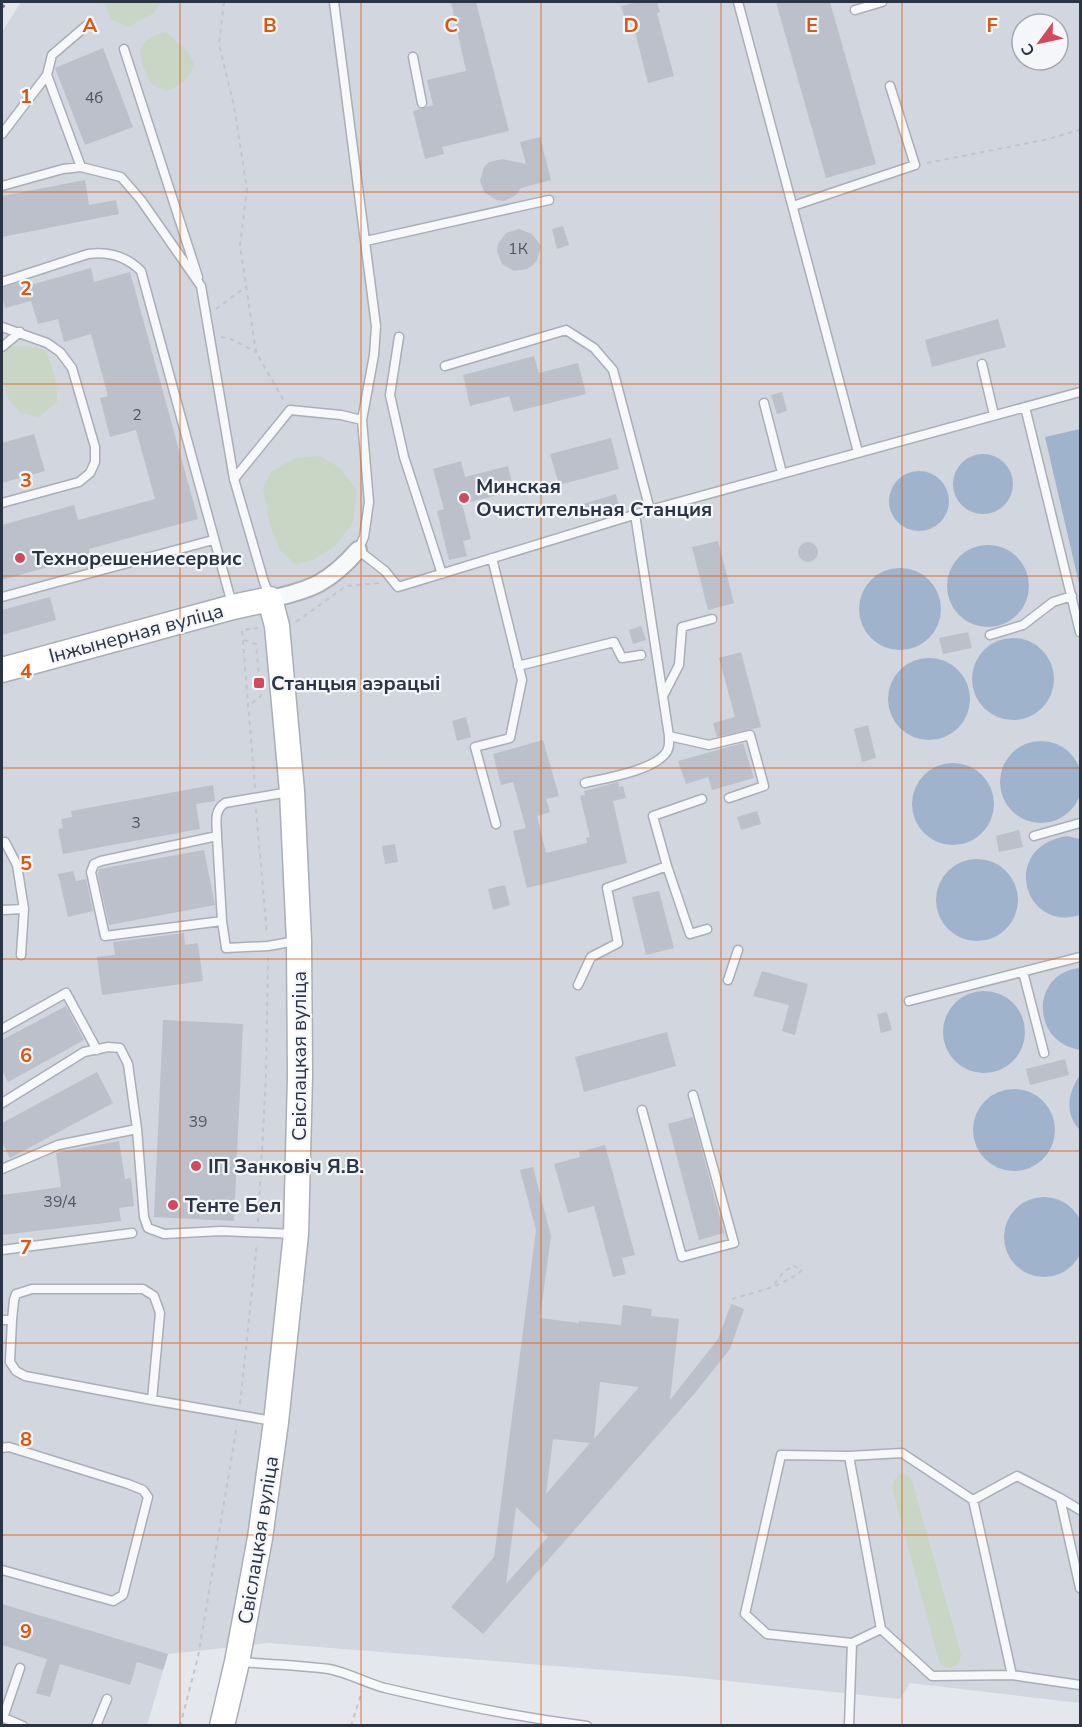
<svg xmlns="http://www.w3.org/2000/svg" width="1082" height="1727" font-family="'Nunito Sans',sans-serif">
	<style>
		.built { fill: #d2d6de; fill-rule: evenodd }
		.green { fill: #c9d6c5 }
		.water { fill: #9fb4cc }
		.building { fill: #bbc0ca; fill-rule: evenodd }
		.lines { fill: none; stroke-linecap: round; stroke-linejoin: round }
		.lane-casing { stroke: #a9aeb7; stroke-width: 11 }
		.street-casing { stroke: #a9aeb7; stroke-width: 20 }
		.secondary-casing { stroke: #a9aeb7; stroke-width: 27 }
		.path { stroke: #c2c5cb; stroke-width: 2; stroke-dasharray: 4.5 4.5; stroke-linecap: butt }
		.lane { stroke: #f7f8fa; stroke-width: 8 }
		.street { stroke: #f7f8fa; stroke-width: 16 }
		.secondary { stroke: #fff; stroke-width: 24 }
		.rail { stroke: #7d8696; stroke-width: 4.5; stroke-dasharray: 3 6; stroke-linecap: butt }
		.grid { fill: none; stroke: #df570f; stroke-width: 1.5; stroke-opacity: 0.55 }
		.poi-dot { fill: #d1495b; stroke: #f4f6f9; stroke-width: 2 }
		.labels { text-anchor: middle; stroke-width: 4.5; stroke-linejoin: round; paint-order: stroke }
		.number-label { font-size: 16px; fill: #4f5766 }
		.poi-label { font-size: 20px; font-weight: bold; fill: #2b3445; stroke: #f4f6f9; text-anchor: start }
		.street-label { font-size: 20px; fill: #2b3445; stroke: #f4f6f9 }
		.grid-label { font-size: 20px; text-anchor: middle; font-weight: bold; fill: #df570f; stroke: #f4f6f9; stroke-width: 4.5; stroke-linejoin: round; paint-order: stroke }
	</style>
	<rect width="100%" height="100%" fill="#e4e7ec"/>
	<path class="built" d="M21 2H1080V1703L910 1683 900 1699 681 1676 269 1643 168 1654 147 1725H2V32ZM1022 24H1058V60H1022Z"/>
	<path class="green" d="M103 2H161L154 13 128 27 112 20Z
		M166 32 187 51 194 64C189 79 181 87 165 91 162 89 155 87 152 84 149 81 147 74 145 70 134 48 144 37 166 32Z
		M10 346H29L44 350C54 367 57 382 57 402L39 417 20 413 8 398 2 380V355Z
		M320 456 340 468 357 491 353 522 336 545 313 560 295 564 280 550 270 526 263 488 271 472 295 458Z
		M900 1474 908 1475 912 1481 961 1654C960 1668 947 1673 939 1661L892 1488 894 1480Z"/>
	<path class="water" d="M1080 429V588L1045 437Z
		M953 484a30 30 0 1 1 60 0a30 30 0 1 1-60 0Z
		M889 501a30 30 0 1 1 60 0a30 30 0 1 1-60 0Z
		M947 586a41 41 0 1 1 82 0a41 41 0 1 1-82 0Z
		M859 609a41 41 0 1 1 82 0a41 41 0 1 1-82 0Z
		M972 679a41 41 0 1 1 82 0a41 41 0 1 1-82 0Z
		M888 699a41 41 0 1 1 82 0a41 41 0 1 1-82 0Z
		M1000 782a41 41 0 1 1 82 0a41 41 0 1 1-82 0Z
		M912 804a41 41 0 1 1 82 0a41 41 0 1 1-82 0Z
		M1067 836 1080 839V915C1024 933 999 847 1067 836Z
		M936 900a41 41 0 1 1 82 0a41 41 0 1 1-82 0Z
		M1080 968V1050C1029 1041 1032 972 1080 968Z
		M943 1032a41 41 0 1 1 82 0a41 41 0 1 1-82 0Z
		M1080 1075V1130C1064 1114 1068 1092 1080 1075Z
		M973 1130a41 41 0 1 1 82 0a41 41 0 1 1-82 0Z
		M1004 1237a40 40 0 1 1 80 0a40 40 0 1 1-80 0Z"/>
	<path class="building" d="M451 2H476L509 131 442 147 444 154 425 159 413 111 433 105 427 80 466 71Z
		M639 2H657L660 12 657 13 674 76 648 83 632 20 626 22 621 6Z
		M776 2H830L876 164 826 178Z
		M103 48 133 127 85 145 55 68Z
		M540 137 551 180 521 188 516 195 504 201 497 200 485 193 480 181 484 167 489 162 502 159 526 164 520 142Z
		M85 180 89 205 116 200 119 214 2 237V196Z
		M563 226 569 245 557 249 552 229Z
		M519 229 532 234 541 246 537 260 533 265 527 269 514 271 502 264 497 251 498 244 506 233Z
		M91 268 94 282 130 272 198 519 89 549 90 555 2 580V525L74 505 78 520 155 499 136 430 110 437 100 398 108 396 91 334 64 342 58 319 38 324 31 301 5 308 2 295V288L21 282 23 287Z
		M998 319 1006 347 932 367 925 340Z
		M534 356 539 373 578 363 586 394 514 412 509 396 470 406 463 375Z
		M782 392 787 411 777 414 771 395Z
		M34 434 45 471 2 483V443Z
		M611 438 619 469 559 485 550 454Z
		M461 461 465 477 508 466 514 491 462 504 471 539 463 541 467 556 449 560 437 511 444 509 433 469Z
		M616 494 619 507 587 517 583 504Z
		M718 541 734 603 708 610 692 547Z
		M798 552a10 10 0 1 1 20 0a10 10 0 1 1-20 0Z
		M50 597 56 620 2 635V610Z
		M641 626 646 640 633 644 629 630Z
		M968 632 972 648 943 654 939 638Z
		M741 652 761 727 717 737 713 723 735 717 719 658Z
		M466 717 471 737 457 741 452 721Z
		M868 725 876 758 862 762 854 729Z
		M543 740 559 796 546 799 550 812 537 816 546 853 587 843 586 838 590 837 580 796 585 795 584 791 618 782 619 787 623 786 626 798 613 801 627 863 527 888 513 831 526 828 513 782 501 785 493 754Z
		M743 743 754 778 712 790 708 777 686 784 678 761Z
		M213 785 215 801 196 804 200 829 63 854 58 829 63 828 61 819 72 817 71 811Z
		M757 811 761 824 741 830 737 817Z
		M1019 830 1023 847 999 852 996 836Z
		M395 844 398 862 385 864 382 846Z
		M204 850 215 905 109 925 98 876 99 869Z
		M73 871 76 881 86 879 93 911 68 917 58 874Z
		M505 885 510 905 493 910 488 889Z
		M659 891 674 948 646 955 632 897Z
		M184 933 185 945 198 943 203 981 102 995 97 957 115 955 113 942Z
		M762 971 808 984 795 1035 782 1031 789 1005 753 996Z
		M66 1006 84 1040 8 1082 2 1070V1040Z
		M887 1012 892 1030 881 1033 877 1014Z
		M163 1020 243 1024 234 1221 154 1217Z
		M667 1032 676 1066 584 1092 575 1057Z
		M1065 1059 1069 1075 1030 1085 1026 1069Z
		M97 1072 113 1103 10 1158 2 1142V1123Z
		M693 1117 724 1233 699 1240 668 1124Z
		M119 1141 125 1179 131 1178 134 1206 119 1208 121 1221 2 1235V1195L61 1187 56 1153Z
		M605 1145 635 1255 622 1258 626 1274 613 1277 594 1206 568 1213 554 1164 580 1157 579 1152Z
		M533 1167 551 1236 540 1318 579 1323V1321L621 1325 623 1305 652 1309 651 1316 679 1319 670 1400 718 1339 731 1304 744 1309 730 1349 695 1393 483 1634 451 1607 494 1557 536 1230 520 1170ZM600 1382 639 1387 594 1439ZM553 1439 590 1443 546 1494ZM516 1507 548 1537 506 1584Z
		M2 1604 168 1654 163 1670 137 1662 130 1685 60 1664 50 1697 36 1693 47 1659 2 1645Z"/>
	<g class="lines">
		<defs>
			<path id="lane" d="M334 2 376 326 374 355 362 420 369 502 364 537 358 550 385 571 398 587 650 510 1080 392
				M738 2 858 452
				M855 10 882 2
				M124 49 198 277
				M413 57 422 103
				M47 75 81 167
				M2 134 47 75 52 55 86 26
				M2 186 63 169 81 167 121 177 141 200 201 286 234 479 264 582 270 598
				M793 206 915 165 890 86
				M366 241 549 200
				M2 282 88 254C109 251 126 256 141 271L232 604
				M2 327 47 343 60 352 72 368 95 447V462L90 473 79 482 2 503
				M399 337 390 395 404 457 442 574
				M2 347 20 332
				M982 364 994 415
				M445 366 566 330 594 348 613 370 650 510
				M764 403 782 473
				M1025 407 1080 632
				M234 479 290 410 341 415 362 420
				M492 558 522 680 510 738 475 747 496 824
				M2 597 213 540
				M990 635 1023 625 1053 602 1072 596
				M518 666 614 642 622 658 641 655
				M663 696 679 665 682 627 712 619
				M669 736 709 745 750 735 764 786 729 798
				M585 783C606 778 651 771 665 754 670 749 669 742 669 736L635 514
				M217 836C217 824 213 811 225 803L289 792
				M1034 836 1080 823
				M2 843 5 842 17 865 24 909
				M667 866 653 816 702 799
				M2 910 24 909 21 955
				M222 921 217 836 101 861 94 864 91 872 105 936 222 921 226 948 268 946 296 941
				M1023 972 1044 1053
				M728 980 738 950
				M578 985 591 957 618 943 607 888 667 866 690 934 707 929
				M909 1001 1080 957
				M2 1029 66 993 97 1050
				M2 1103 84 1052 108 1047 120 1048 128 1064 137 1129 144 1217 148 1228 164 1234 221 1231 295 1234
				M642 1110 682 1257 734 1243 693 1095
				M2 1169 58 1145 137 1129
				M2 1250 132 1233
				M2 1320H12L10 1362 16 1371 25 1376 152 1400
				M12 1320 14 1300 16 1294 32 1289H143L154 1296 160 1313 152 1400 273 1421
				M2 1448 9 1447 128 1484 143 1490 148 1497 123 1595 113 1601 2 1570
				M781 1455 849 1456 881 1629 852 1643 767 1634 745 1614Z
				M849 1456 902 1453 973 1500 1012 1675 932 1676 881 1629
				M1060 1498 1080 1510
				M973 1500 1017 1476 1060 1498 1080 1588
				M238 1662C268 1664 299 1665 329 1669 349 1673 366 1683 385 1688 452 1704 519 1717 587 1726
				M1012 1675 1080 1685
				M2 1717 23 1726
				M3 1718 20 1668
				M96 1726 107 1699
				M849 1726 852 1643"/>
			<path id="street" d="M270 599C311 590 329 583 358 550"/>
			<path id="secondary" d="M2 670 233 607 270 599 277 626 292 791 299 941 300 1076 296 1234 276 1422 260 1538 237 1662 222 1726"/>
		</defs>
		<use href="#lane" class="lane-casing"/>
		<use href="#street" class="street-casing"/>
		<use href="#secondary" class="secondary-casing"/>
		<path class="path" d="M224 2 219 44 234 106 247 189 240 245 256 352 284 401
			M927 163 1044 140 1080 130
			M216 309 247 286
			M221 337 231 339 256 352
			M296 622 346 586 380 583
			M244 640 256 644 261 696 248 706
			M255 788 242 630 258 628
			M256 809 267 935
			M258 1222 266 1078 268 958
			M732 1299C755 1292 783 1287 802 1270L794 1266 784 1271 774 1285
			M240 1404 257 1243
			M180 1726 198 1657 237 1425
			M351 1726 362 1691"/>
		<use href="#lane" class="lane"/>
		<use href="#street" class="street"/>
		<use href="#secondary" class="secondary"/>
		<path class="rail" d="M2 7 5 2"/>
	</g>
	<path class="grid" d="M180 2V1726M361 2V1726M541 2V1726M721 2V1726M902 2V1726M2 192H1080M2 384H1080M2 576H1080M2 768H1080M2 959H1080M2 1151H1080M2 1343H1080M2 1535H1080"/>
	<g class="poi-dot">
		<circle cx="464" cy="498" r="6"/>
		<circle cx="20" cy="558" r="6"/>
		<rect x="253" y="677" width="12" height="12" rx="3"/>
		<circle cx="196" cy="1166" r="6"/>
		<circle cx="173" cy="1205" r="6"/>
	</g>
	<g class="labels">
		<g class="number-label">
			<text x="94" y="103">4б</text>
			<text x="518" y="254">1К</text>
			<text x="137" y="420">2</text>
			<text x="136" y="828">3</text>
			<text x="198" y="1127">39</text>
			<text x="60" y="1207">39/4</text>
		</g>
		<g class="poi-label">
			<text x="476" y="493">Минская<tspan x="476" dy="23">Очистительная Станция</tspan></text>
			<text x="32" y="565">Технорешениесервис</text>
			<text x="271" y="690">Станцыя аэрацыі</text>
			<text x="208" y="1173">ІП Занковіч Я.В.</text>
			<text x="185" y="1212">Тенте Бел</text>
		</g>
		<g class="street-label">
			<text transform="translate(136 633) rotate(-15)" y="7">Інжынерная вуліца</text>
			<text transform="translate(299 1056) rotate(-90)" y="7">Свіслацкая вуліца</text>
			<text transform="translate(258 1540) rotate(-81)" y="7">Свіслацкая вуліца</text>
		</g>
	</g>
	<g class="grid-label">
		<text x="90" y="32">A</text>
		<text x="270" y="32">B</text>
		<text x="451" y="32">C</text>
		<text x="631" y="32">D</text>
		<text x="812" y="32">E</text>
		<text x="992" y="32">F</text>
		<text x="26" y="103">1</text>
		<text x="26" y="295">2</text>
		<text x="26" y="487">3</text>
		<text x="26" y="678">4</text>
		<text x="26" y="870">5</text>
		<text x="26" y="1062">6</text>
		<text x="26" y="1254">7</text>
		<text x="26" y="1446">8</text>
		<text x="26" y="1638">9</text>
	</g>
	<rect width="1082" height="1727" fill="none" stroke="#2b3445" stroke-width="6"/>
	<g transform="translate(1040 42) rotate(237)"><circle r="28" fill="#f4f6f9" stroke="#a4a8b1" stroke-width="1.5"/>
	<path d="M0-4.5L10 22L0 15L-10 22Z" fill="#d1495b"/>
	<text y="-9" font-size="16" font-weight="bold" text-anchor="middle" fill="#2b3445">С</text>
	</g>
</svg>
